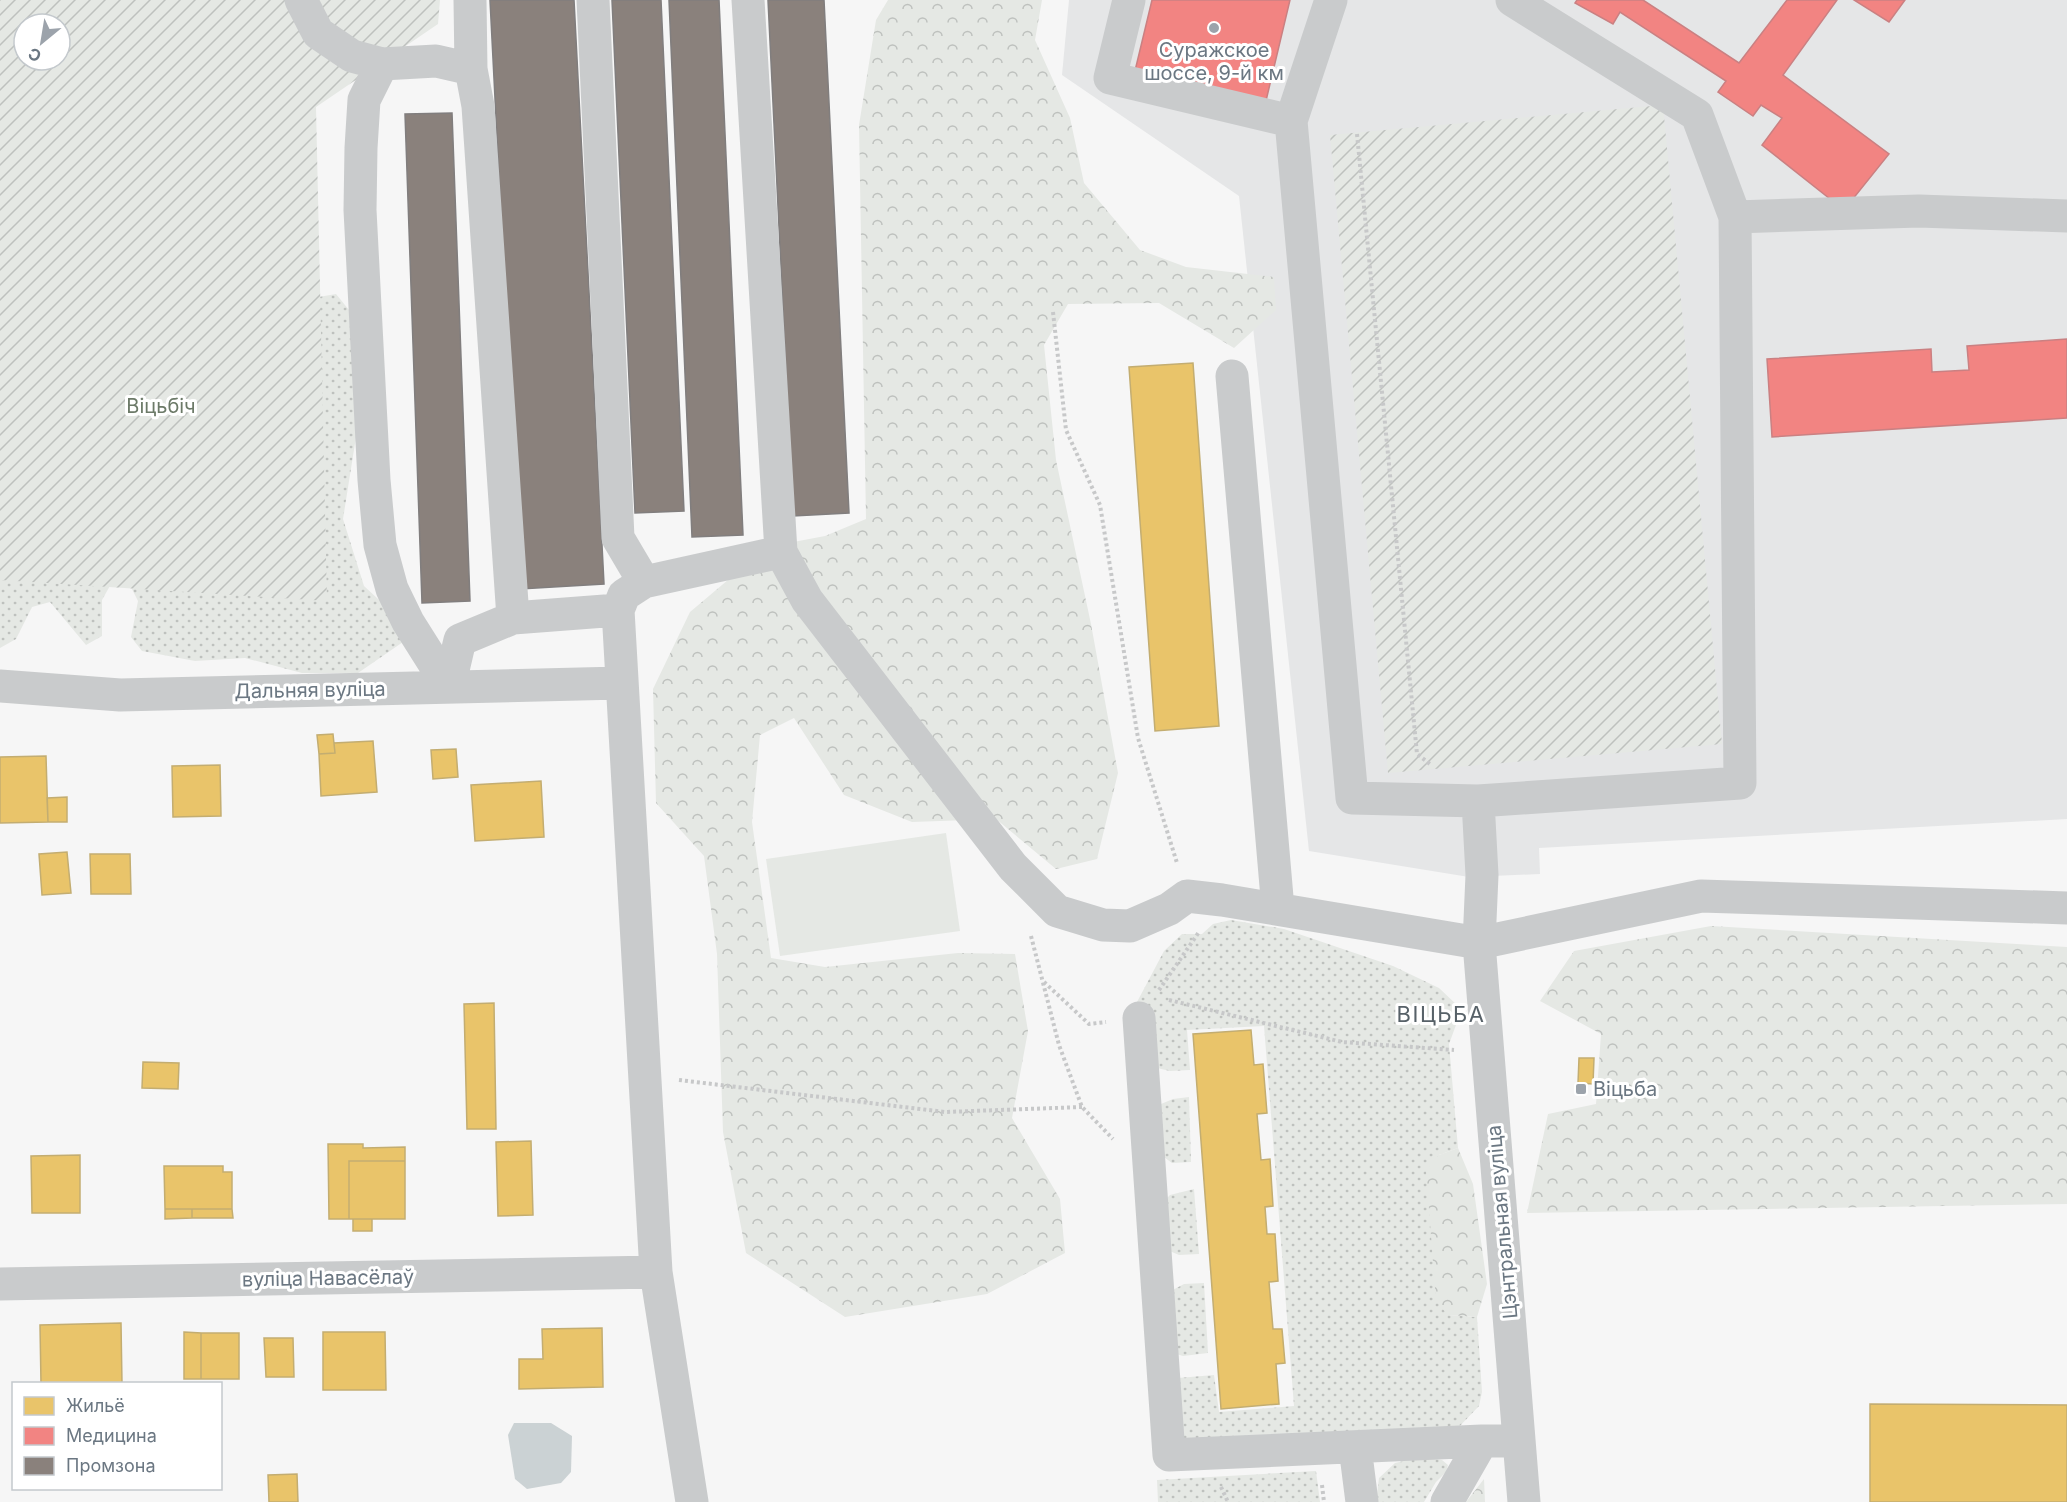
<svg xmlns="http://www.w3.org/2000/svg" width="2067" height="1502" font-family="Inter,sans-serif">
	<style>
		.built { fill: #e5e6e7 }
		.grass { fill: url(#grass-dots) }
		.forest { fill: url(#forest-crowns) }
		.garden { fill: url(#garden-furrows); fill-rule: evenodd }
		.pitch { fill: #e5e8e4 }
		.water { fill: #cbd2d4 }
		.homes { fill: #e9c46a; stroke: #c3ad71; stroke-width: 1.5 }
		.health { fill: #f28482; stroke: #ca8082; stroke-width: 1.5 }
		.industry { fill: #8a817c; stroke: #817e7e; stroke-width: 1.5 }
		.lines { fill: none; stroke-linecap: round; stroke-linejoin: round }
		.path { stroke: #c7c8c9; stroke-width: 4; stroke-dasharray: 3 3; stroke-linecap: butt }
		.minor { stroke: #c9cbcc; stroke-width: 33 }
		.poi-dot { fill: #9ca3ab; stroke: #fff; stroke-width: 2 }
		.labels { text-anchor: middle; stroke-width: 6; stroke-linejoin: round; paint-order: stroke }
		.poi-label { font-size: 20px; fill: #6b7782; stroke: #fff }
		.park-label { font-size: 20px; fill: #6c7a68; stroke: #fff }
		.street-label { font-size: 20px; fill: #6b7782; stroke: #fff }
		.quarter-label { font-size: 22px; letter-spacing: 1.5px; fill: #576168; stroke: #fff }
	</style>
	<defs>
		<pattern id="grass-dots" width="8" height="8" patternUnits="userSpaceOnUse" patternTransform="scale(1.5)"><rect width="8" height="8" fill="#e5e8e4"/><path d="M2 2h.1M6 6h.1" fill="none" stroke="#bec1be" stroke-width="1.8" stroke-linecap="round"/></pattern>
		<pattern id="forest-crowns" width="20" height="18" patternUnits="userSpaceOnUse" patternTransform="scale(1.5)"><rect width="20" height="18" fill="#e5e8e4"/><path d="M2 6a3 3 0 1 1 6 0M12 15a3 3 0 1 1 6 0" fill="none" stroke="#bec1be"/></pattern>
		<pattern id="garden-furrows" width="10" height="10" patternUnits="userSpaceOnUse" patternTransform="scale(1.5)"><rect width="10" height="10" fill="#e5e8e4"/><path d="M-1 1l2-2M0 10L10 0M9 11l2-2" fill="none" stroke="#bec1be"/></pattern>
	</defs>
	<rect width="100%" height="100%" fill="#f6f6f6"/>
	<path class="built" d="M1069 0H2067V819L1539 848 1540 874 1469 877 1309 851 1239 196 1062 75Z"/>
	<path class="grass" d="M336 294 358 321 366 374 343 519 364 586 403 622V642L358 673H302L245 658 195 661 142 651 131 637 138 601 130 585 111 584 102 600V636L86 645 50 602 32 607 16 639 0 648V530L301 300Z
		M1231 920 1284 929 1393 966 1439 988 1458 1006 1456 1025 1449 1044 1458 1148 1439 1155 1448 1315 1477 1317 1482 1392 1479 1406 1457 1429 1183 1442 1178 1378 1214 1375 1219 1412 1294 1406 1264 1026 1187 1030 1190 1070 1170 1071 1157 1068 1137 1002 1164 951 1182 934H1202L1213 924Z
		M1189 1097 1191 1162 1172 1163 1157 1152 1161 1104 1173 1099Z
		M1194 1189 1199 1254 1179 1255 1165 1249 1157 1208 1170 1195Z
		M1204 1283 1208 1353 1183 1356 1170 1352 1169 1292 1184 1284Z
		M1421 1457 1442 1460 1448 1465 1446 1472 1436 1482 1424 1502H1376L1379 1478 1395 1463Z
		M1316 1471 1320 1502H1158L1157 1480Z"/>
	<path class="forest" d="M888 0H1042L1035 40 1070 118 1084 183 1140 250 1186 267 1274 277 1276 310 1234 348 1159 303 1068 304 1044 345 1056 460 1091 624 1118 773 1097 859 1056 869 996 819 912 822 844 795 794 718 760 735 752 822 771 958 825 967 958 953 1015 954 1028 1031 1012 1118 1060 1199 1065 1253 987 1294 845 1317 746 1253 723 1132 717 954 704 856 656 803 653 689 690 612 767 547 825 536 866 519 859 125 876 20Z
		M1711 926 2067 947V1204L1527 1213 1548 1114 1596 1104 1601 1034 1540 1001 1574 951Z
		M1458 1148 1473 1184 1487 1284 1477 1317 1448 1315 1436 1301 1426 1170 1439 1155Z
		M1484 1479 1485 1502H1466Z"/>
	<path class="garden" d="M0 0H440L438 24 316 107 327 601 0 580ZM24 24H60V60H24Z
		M1663 105 1722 744 1388 773 1330 135Z"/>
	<path class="pitch" d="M946 833 960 931 780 956 766 859Z"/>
	<path class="water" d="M514 1423H551L572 1436 571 1472 561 1483 527 1489 515 1479 508 1435Z"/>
	<path class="homes" d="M1193 363 1219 726 1155 731 1129 367Z
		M333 734 335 753 319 754 317 735Z
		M373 741 377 792 321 796 319 754 335 753 334 743Z
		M456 749 458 777 433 779 431 750Z
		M46 756 48 822 0 823V757Z
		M220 765 221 816 173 817 172 766Z
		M541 781 544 837 475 841 471 785Z
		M67 797V822H48L47 798Z
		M67 852 71 893 42 895 39 854Z
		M90 854H130L131 894H91Z
		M494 1003 496 1129H467L464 1004Z
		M1251 1030 1254 1065 1263 1064 1267 1113 1257 1114 1261 1160 1270 1159 1273 1206 1265 1207 1267 1234H1275L1278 1281 1269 1282 1273 1329H1282L1285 1363 1276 1364 1279 1404 1221 1409 1193 1034Z
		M1579 1058H1594L1593 1084 1578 1083Z
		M143 1062 179 1063 178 1089 142 1088Z
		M531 1141 533 1215 498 1216 496 1142Z
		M328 1144H363V1148L405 1147V1161H349V1219H329Z
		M80 1155V1213H32L31 1156Z
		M349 1161H405V1219H349Z
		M164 1166H223V1172H232V1209H165Z
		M165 1209H192V1218L165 1219Z
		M192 1209H232L233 1218H192Z
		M353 1219H372V1231H353Z
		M121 1323 122 1384H41L40 1325Z
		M602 1328 603 1387 519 1389V1359H543L542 1329Z
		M184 1332 201 1333V1379H184Z
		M323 1332H385L386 1390H323Z
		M201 1333H239V1379H201Z
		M264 1338H293L294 1377H266Z
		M1870 1404 2067 1405V1502H1870Z
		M297 1474 298 1502H269L268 1475Z"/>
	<path class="health" d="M1152 0H1290L1265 105 1134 75Z
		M1577 0H1643L1739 63 1787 0H1837L1783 75 1889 154 1844 210 1762 145 1782 118 1761 105 1753 116 1718 92 1726 81 1620 12 1613 24 1575 3Z
		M1854 0H1905L1889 22Z
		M2067 339V418L1772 437 1767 359 1931 349 1932 372 1969 370 1967 346Z"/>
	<path class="industry" d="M490 0H574L604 584 520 589Z
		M612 0H661L684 511 635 513Z
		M669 0H719L743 535 692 537Z
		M768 0H824L849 513 793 516Z
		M452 113 470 601 422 603 405 114Z"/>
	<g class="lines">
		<path class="path" d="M1357 134 1417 754 1430 764
			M1053 312 1066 430 1100 505 1138 738 1177 863
			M1031 936 1059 1045 1082 1107 1113 1139
			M1044 982 1089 1024 1106 1022
			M1159 990 1199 932
			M1169 1000 1342 1042 1454 1050
			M679 1080 945 1112 1082 1107
			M1322 1485 1324 1502
			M1221 1487 1228 1502"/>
		<path class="minor" d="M301 0 318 33 352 56 382 64 436 61 471 69 478 106 513 618
			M470 0 471 69
			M593 0 618 538 644 582
			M748 0 781 552 807 600 1013 867 1057 911 1103 925 1130 926 1169 909 1187 896 1222 900 1479 943 1701 896 2067 908
			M1129 0 1110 78 1291 121 1352 798 1478 801 1482 875 1479 943 1524 1502
			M1512 0 1697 115 1735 217 1919 211 2067 216
			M382 64 364 100 361 148 360 210 374 480 380 545 392 589 408 622 449 687
			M1291 121 1331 0
			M1232 376 1278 909
			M0 686 120 695 621 683
			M449 687 460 640 513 618 618 610
			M1478 801 1740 783 1735 217
			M1139 1018 1169 1455 1482 1441H1519
			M0 1284 656 1272
			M1355 1447 1362 1502
			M692 1502 656 1272 618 610 624 595 644 582 781 552
			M1447 1502 1482 1441"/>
	</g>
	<g class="poi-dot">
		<circle cx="1214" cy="28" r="6"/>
		<rect x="1575" y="1083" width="12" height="12" rx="3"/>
	</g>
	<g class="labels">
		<g class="poi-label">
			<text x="1214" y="57">Суражское<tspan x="1214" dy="23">шоссе, 9-й км</tspan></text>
			<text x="1593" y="1096" text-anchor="start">Віцьба</text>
		</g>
		<g class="park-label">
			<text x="161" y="413">Віцьбіч</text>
		</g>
		<g class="street-label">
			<text transform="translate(310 690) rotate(-1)" y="7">Дальняя вуліца</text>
			<text transform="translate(1502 1222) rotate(-95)" y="7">Цэнтральная вуліца</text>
			<text transform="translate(328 1278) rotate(-1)" y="7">вуліца Навасёлаў</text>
		</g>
		<g class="quarter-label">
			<text x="1441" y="1022">ВІЦЬБА</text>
		</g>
	</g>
	<rect x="12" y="1382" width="210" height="108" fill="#ffffff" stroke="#c4c9cd" stroke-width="1.5"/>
	<rect x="24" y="1397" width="30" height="18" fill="#e9c46a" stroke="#c4c9cd" stroke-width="1.5"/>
	<text x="66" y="1412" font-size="18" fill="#6b7782">Жильё</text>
	<rect x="24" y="1427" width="30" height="18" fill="#f28482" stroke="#c4c9cd" stroke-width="1.5"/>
	<text x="66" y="1442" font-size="18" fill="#6b7782">Медицина</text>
	<rect x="24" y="1457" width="30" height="18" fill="#8a817c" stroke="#c4c9cd" stroke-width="1.5"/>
	<text x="66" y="1472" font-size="18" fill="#6b7782">Промзона</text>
	<g transform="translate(42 42) rotate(210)"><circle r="28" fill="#ffffff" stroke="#c4c9cd" stroke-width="1.5"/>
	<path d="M0-4.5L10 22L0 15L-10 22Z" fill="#9ca3ab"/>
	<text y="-9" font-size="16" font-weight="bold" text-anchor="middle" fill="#6b7782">С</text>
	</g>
</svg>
